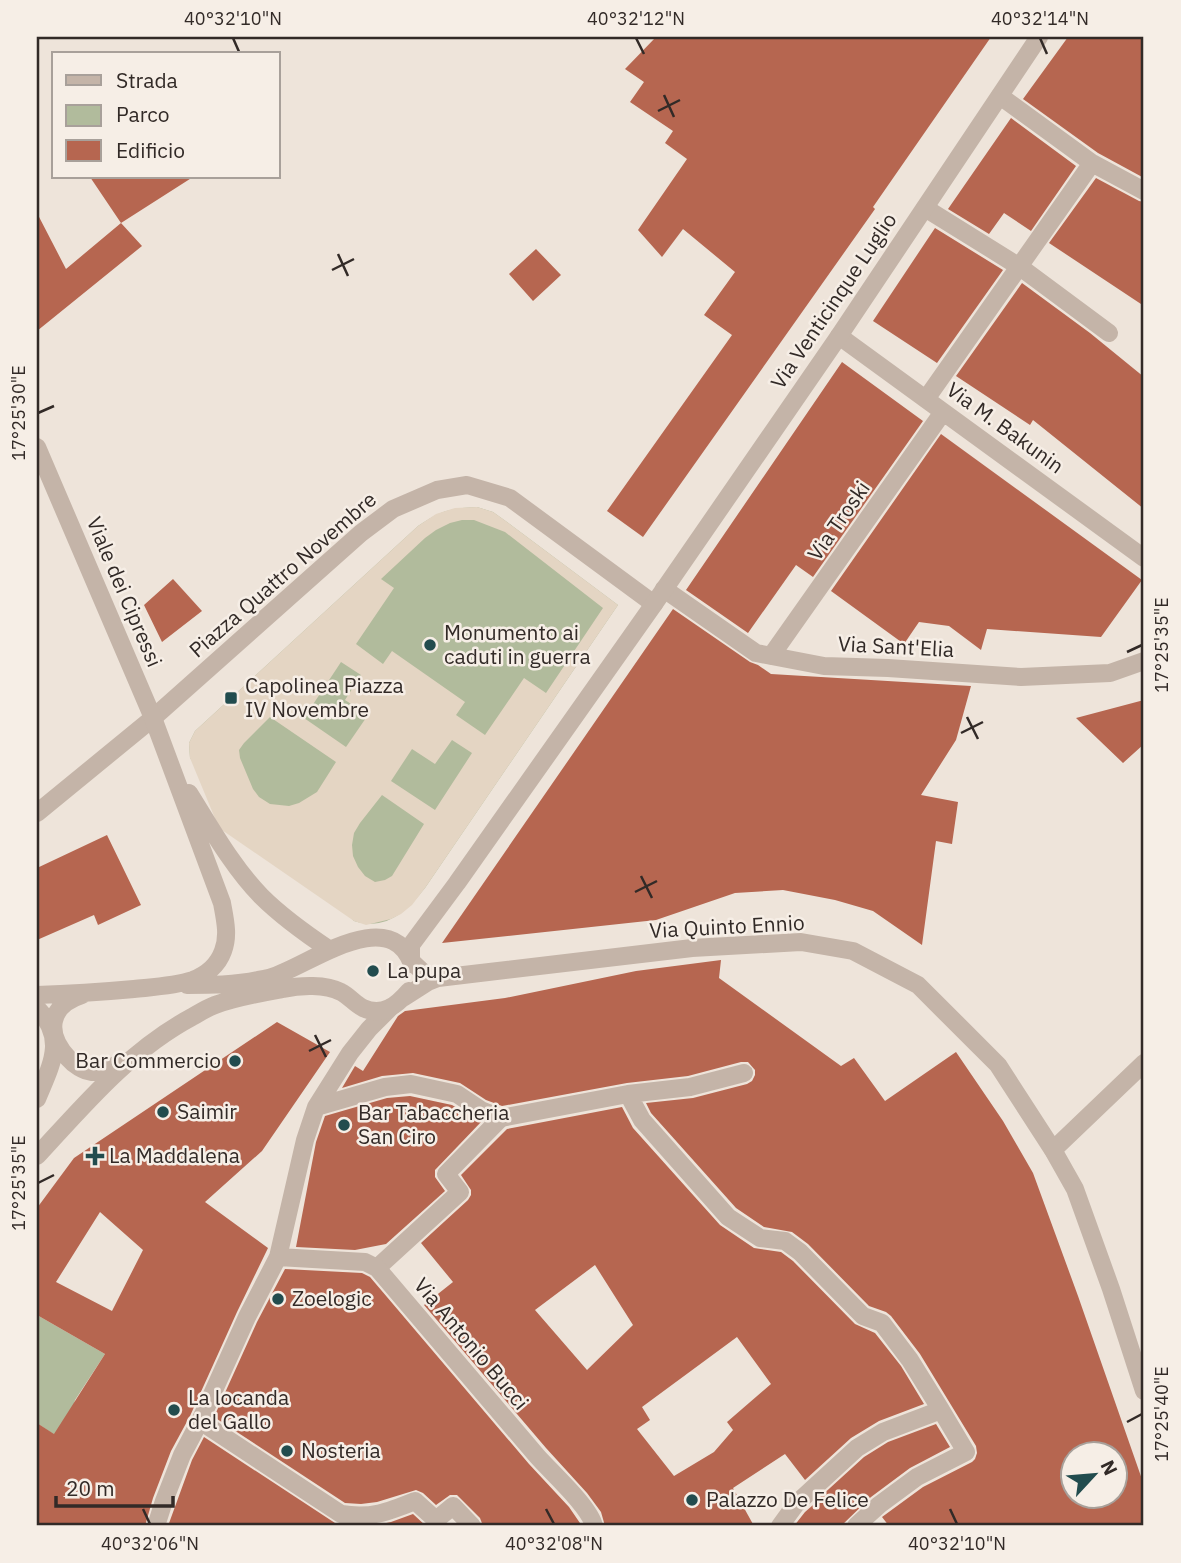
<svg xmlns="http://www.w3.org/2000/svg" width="1181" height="1563" font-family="'IBM Plex Sans',sans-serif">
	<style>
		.green { fill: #b1bb9c }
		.plaza { fill: #e4d5c3; fill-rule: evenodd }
		.building { fill: #b66650; fill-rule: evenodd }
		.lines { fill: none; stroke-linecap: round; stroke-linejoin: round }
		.service { stroke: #c4b4a8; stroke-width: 18 }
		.pedestrian { stroke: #c4b4a8; stroke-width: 18 }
		.minor { stroke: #c4b4a8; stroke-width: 18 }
		.tertiary { stroke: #c4b4a8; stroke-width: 18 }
		.ticks { fill: none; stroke: #322a27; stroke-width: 2.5 }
		.poi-dot { fill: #224c4e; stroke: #f6eee6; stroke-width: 2.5 }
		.labels { text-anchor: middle; stroke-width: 5; stroke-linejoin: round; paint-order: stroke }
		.street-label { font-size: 21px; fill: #322a27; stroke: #f6eee6 }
		.poi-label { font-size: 21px; fill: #322a27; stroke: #f6eee6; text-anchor: start }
		.neatline { fill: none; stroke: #322a27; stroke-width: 2.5 }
		.ticks-label { font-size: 18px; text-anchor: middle; fill: #322a27 }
	</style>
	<rect width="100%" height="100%" fill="#eee4da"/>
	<path class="green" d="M477 507 493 512 507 522 618 605 425 888C406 912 386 931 354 921L190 758 189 743 195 731 418 526C440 511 450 508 477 507Z
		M37 1315 105 1354 75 1400 65 1442 37 1423Z"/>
	<path class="plaza" d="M477 507 493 512 507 522 618 605 425 888 412 905 401 914 391 919 366 925 354 921 219 828 190 758 189 743 195 731 418 526 436 514 455 508ZM462 520H474L505 532 603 608 546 693 524 678 485 735 456 715 465 702 392 651 383 664 356 644 394 588 381 579 425 538 436 530 450 523ZM341 662 361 675 345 700 368 715 346 747 304 718ZM270 717 336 762 317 792 299 803 289 806 270 804 259 797 253 789 240 758 239 750 244 743ZM452 740 472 753 435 810 391 781 412 749 435 764ZM382 795 424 824 392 876 385 880 375 882 365 876 358 867 353 856 352 845 354 833 360 823Z"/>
	<path class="building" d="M656 37H991L873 207 875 209 643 537 607 511 732 335 704 315 735 272 683 229 662 257 638 230 687 159 665 143 673 131 630 102 644 82 625 69Z
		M1068 37H1144V178L1098 153 1023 99Z
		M1011 118 1076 166 1031 231 1004 213 989 234 948 209Z
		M90 177H193L121 223Z
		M1096 178 1139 201 1144 202V306L1049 243Z
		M37 213 66 269 121 223 142 246 37 331Z
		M935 228 1003 270 937 363 873 321Z
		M536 249 561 275 533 301 509 274Z
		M1022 283 1090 333 1144 377V509L1033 420 1030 425 956 376Z
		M842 362 923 421 813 577 796 565 748 633 686 590Z
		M941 434 1142 580 1101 637 987 629 981 650 949 626 919 622 904 644 831 591Z
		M173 579 202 611 162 642 144 605Z
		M673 609 750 662 758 665 771 674 971 686 956 740 921 795 958 802 952 844 936 841 922 945 873 911 835 900 783 890 735 893 656 920 442 943Z
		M1144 700V744L1123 763 1076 718Z
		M107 835 141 905 98 925 94 915 37 940V868Z
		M721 960 719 978 841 1066 854 1058 885 1101 956 1052 1003 1121 1033 1173 1078 1296 1144 1485V1526H889L882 1517 923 1487 972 1462 975 1459 977 1453 976 1446 920 1354 891 1316 886 1312 869 1306 808 1244 792 1232 764 1227 736 1208 651 1113 646 1103 693 1098 747 1084 752 1081 755 1075V1070L748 1062H741L688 1076 627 1083 502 1106 486 1100 460 1083 413 1073 382 1076 342 1088 355 1066 363 1071 398 1016 405 1011 505 998 636 971ZM1073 1454H1115V1496H1073Z
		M277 1022 330 1052 262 1151 205 1202 268 1248 237 1312 190 1416 171 1451 153 1498 145 1526H37V1423L54 1434 105 1354 37 1315V1208L74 1158ZM100 1212 143 1250 112 1311 56 1282Z
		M410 1096 452 1105 481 1122 435 1170V1177L445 1191 386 1244 355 1250 296 1247 316 1142 325 1116 387 1098Z
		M622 1107 633 1128 720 1225 754 1248 781 1252 793 1261 855 1324 875 1333 901 1366 924 1404 879 1421 851 1438 805 1480 785 1454 733 1488 754 1526H605L601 1512 587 1493 546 1448 424 1305 453 1282 421 1243 468 1200 471 1195V1190L461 1175 507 1129ZM595 1265 633 1325 587 1370 535 1310ZM737 1337 771 1384 727 1422 733 1430 714 1452 674 1476 637 1429 650 1420 642 1407Z
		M285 1269 362 1273 370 1277 529 1464 569 1507 582 1526H483L480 1518 457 1495H450L436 1505 423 1493 416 1490 377 1502 361 1504 345 1503 214 1417 257 1322Z
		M936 1424 950 1447 910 1468 871 1497 841 1526H794L805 1512 820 1499 819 1498 864 1457 888 1442Z
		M204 1437 335 1523 347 1526H168L192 1460Z
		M413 1514 426 1526H372L391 1522Z"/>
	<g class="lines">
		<path class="service" d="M1000 96 1092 163 1144 191
			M925 208 1020 267 1109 333
			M926 399 1092 163"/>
		<path class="pedestrian" d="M377 1268 460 1192 446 1174 501 1118"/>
		<path class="minor" d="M839 336 1144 558
			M664 589 756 653 824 666 888 668 1021 677 1110 673 1144 661
			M771 656 943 412
			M37 813 153 718 361 533 393 509 437 490 467 485 510 498 654 604
			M628 1094 690 1087 744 1073
			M316 1107 385 1087 411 1084 457 1094 481 1110 501 1118 628 1094 642 1120 728 1217 760 1238 785 1241 800 1252 863 1316 882 1323 910 1360 941 1410 883 1432 857 1448 796 1504 780 1526
			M1053 1150 1144 1063
			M278 1257 365 1262 377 1268C430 1330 483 1393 537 1456 551 1472 590 1507 594 1526
			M200 1421 341 1514C371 1519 388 1512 415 1501L436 1520 453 1506 472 1526
			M156 1526 164 1501 182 1455 200 1421 247 1317 278 1257 305 1140 316 1107 350 1053 369 1029 390 1008
			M856 1526 879 1505 917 1477 966 1452 941 1410"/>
		<path class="tertiary" d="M37 447 153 718 222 903C225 920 229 935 223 951 218 965 206 975 193 980 174 986 153 987 134 989 101 992 69 994 37 995
			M189 793C211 828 232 866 261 896 282 917 306 934 330 950
			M438 978 425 974 411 961V945L457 883 654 604 839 336 1039 37
			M187 985C210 985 235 985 258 980 266 979 276 976 284 972 318 958 391 907 412 964
			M82 995C48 1006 45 1034 69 1059 74 1065 83 1071 92 1072 103 1073 114 1066 123 1061
			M403 998 428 982 438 978 692 948 801 942 853 951 918 985 998 1065 1053 1150 1075 1189 1111 1289 1144 1391
			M37 1008C67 1039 51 1065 37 1099
			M37 1156C84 1105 130 1050 192 1017 199 1013 207 1008 215 1005 237 997 261 993 283 989 300 985 326 984 341 992 349 996 355 1004 363 1008 383 1017 397 1005 409 991"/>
	</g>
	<path class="ticks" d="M233 38 240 54M636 38 644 54M1040 38 1047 54M664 95 674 117M658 111 680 100M338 254 348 276M332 270 354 259M38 413 54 406M1127 652 1142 645M967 717 978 739M961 733 983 722M641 876 652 898M635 892 657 881M315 1035 326 1057M309 1051 331 1040M38 1183 54 1175M1127 1422 1142 1414M143 1509 150 1524M546 1509 554 1524M950 1509 957 1524"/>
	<g class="poi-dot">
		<circle cx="430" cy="645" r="7"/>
		<rect x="224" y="691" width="14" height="14" rx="3.5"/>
		<circle cx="373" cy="971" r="7"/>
		<circle cx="235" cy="1061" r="7"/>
		<circle cx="163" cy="1112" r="7"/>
		<circle cx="344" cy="1125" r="7"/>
		<path d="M91.5 1145.5h7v7h7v7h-7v7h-7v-7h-7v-7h7z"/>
		<circle cx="278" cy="1299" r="7"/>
		<circle cx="174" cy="1410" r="7"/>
		<circle cx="287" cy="1451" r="7"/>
		<circle cx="692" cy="1500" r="7"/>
	</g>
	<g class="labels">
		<g class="street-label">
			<text transform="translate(834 301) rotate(-56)" y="7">Via Venticinque Luglio</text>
			<text transform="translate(1005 428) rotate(36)" y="7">Via M. Bakunin</text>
			<text transform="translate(839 521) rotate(-55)" y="7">Via Troski</text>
			<text transform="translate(283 575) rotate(-41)" y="7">Piazza Quattro Novembre</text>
			<text transform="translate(124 592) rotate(67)" y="7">Viale dei Cipressi</text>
			<text transform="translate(896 647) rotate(3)" y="7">Via Sant'Elia</text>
			<text transform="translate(727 927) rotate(-3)" y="7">Via Quinto Ennio</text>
			<text transform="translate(471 1344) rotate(50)" y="7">Via Antonio Bucci</text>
		</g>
		<g class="poi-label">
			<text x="444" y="640">Monumento ai<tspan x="444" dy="24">caduti in guerra</tspan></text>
			<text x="245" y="693">Capolinea Piazza<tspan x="245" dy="24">IV Novembre</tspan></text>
			<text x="387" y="978">La pupa</text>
			<text x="221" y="1068" text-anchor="end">Bar Commercio</text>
			<text x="177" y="1119">Saimir</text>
			<text x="358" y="1120">Bar Tabaccheria<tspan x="358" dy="24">San Ciro</tspan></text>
			<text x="109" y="1163">La Maddalena</text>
			<text x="292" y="1306">Zoelogic</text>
			<text x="188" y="1405">La locanda<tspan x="188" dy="24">del Gallo</tspan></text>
			<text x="301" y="1458">Nosteria</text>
			<text x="706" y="1507">Palazzo De Felice</text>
		</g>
	</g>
	<rect width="1181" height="1563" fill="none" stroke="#f6eee6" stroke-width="77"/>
	<rect x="52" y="52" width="228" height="126" fill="#f6eee6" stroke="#a8a09a" stroke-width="2"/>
	<rect x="66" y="75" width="35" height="10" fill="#c4b4a8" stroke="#a8a09a" stroke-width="2"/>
	<text x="116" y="88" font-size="21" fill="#322a27">Strada</text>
	<rect x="66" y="105" width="35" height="21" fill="#b1bb9c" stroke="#a8a09a" stroke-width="2"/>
	<text x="116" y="122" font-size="21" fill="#322a27">Parco</text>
	<rect x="66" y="140" width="35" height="21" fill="#b66650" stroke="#a8a09a" stroke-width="2"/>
	<text x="116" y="158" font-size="21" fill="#322a27">Edificio</text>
	<g transform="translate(1094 1475) rotate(64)"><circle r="33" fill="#f6eee6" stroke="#a8a09a" stroke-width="2"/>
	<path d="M0-5L12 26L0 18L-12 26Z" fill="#224c4e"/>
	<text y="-10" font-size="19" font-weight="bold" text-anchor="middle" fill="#322a27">N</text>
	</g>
	<path d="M56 1496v10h117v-10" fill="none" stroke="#322a27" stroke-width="3.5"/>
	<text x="66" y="1496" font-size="21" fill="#322a27" stroke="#f6eee6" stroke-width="5" paint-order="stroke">20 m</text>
	<rect x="38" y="38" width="1104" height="1486" class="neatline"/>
	<g class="ticks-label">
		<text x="233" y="25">40°32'10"N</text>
		<text x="636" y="25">40°32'12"N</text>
		<text x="1040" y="25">40°32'14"N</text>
		<text transform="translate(19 413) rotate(-90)" y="6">17°25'30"E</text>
		<text transform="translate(1162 645) rotate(-90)" y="6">17°25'35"E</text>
		<text transform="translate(19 1183) rotate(-90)" y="6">17°25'35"E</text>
		<text transform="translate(1162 1414) rotate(-90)" y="6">17°25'40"E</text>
		<text x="150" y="1550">40°32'06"N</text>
		<text x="554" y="1550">40°32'08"N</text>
		<text x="957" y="1550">40°32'10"N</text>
	</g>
</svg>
